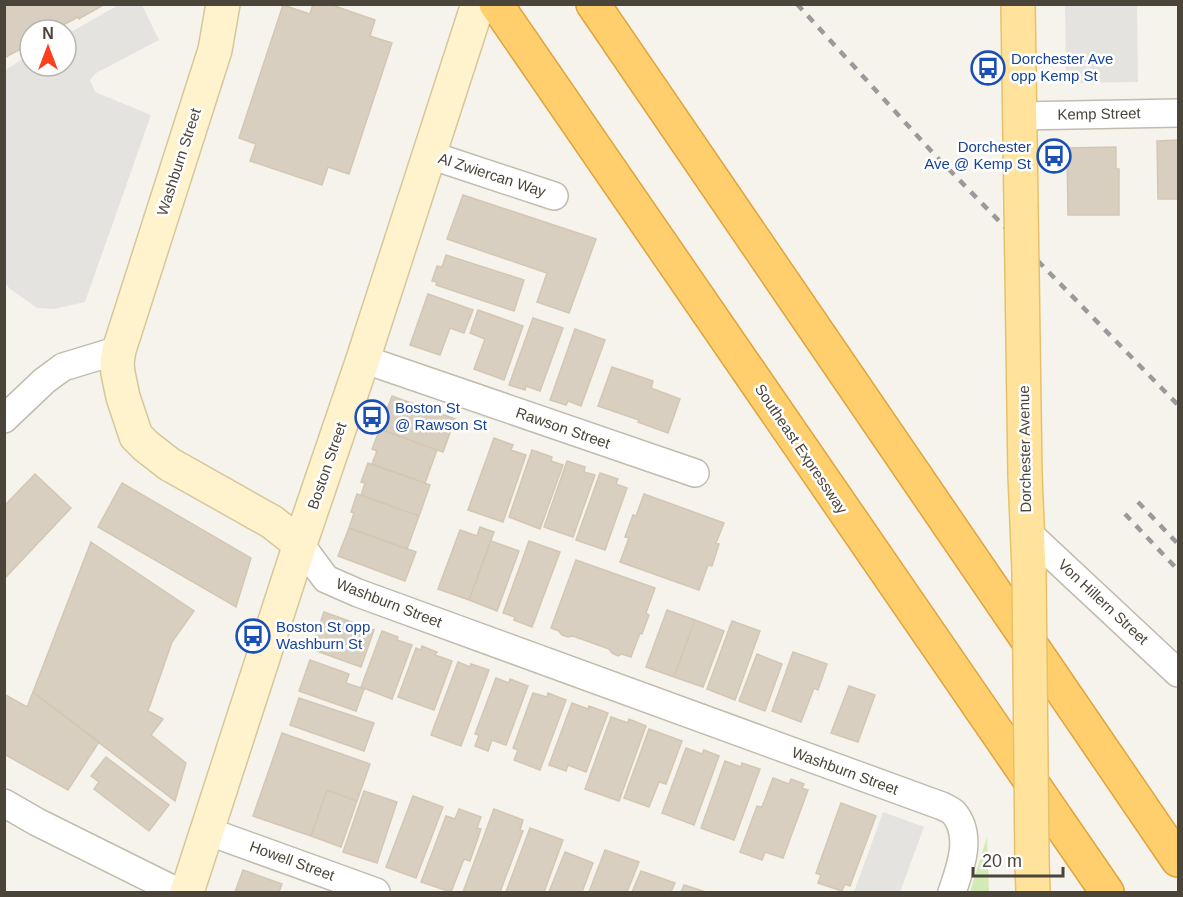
<svg xmlns="http://www.w3.org/2000/svg" width="1183" height="897" font-family="Arial,sans-serif">
	<style>
		.green { fill: #d2eab5 }
		.parking { fill: #e5e3e0 }
		.building { fill: #d8cfc1; stroke: #d3c7b4; stroke-width: 1.5 }
		.lines { fill: none; stroke-linecap: round; stroke-linejoin: round }
		.minor-casing { stroke: #c2bbae; stroke-width: 30 }
		.secondary-casing { stroke: #d6c79b; stroke-width: 36 }
		.primary-casing { stroke: #e6c16a; stroke-width: 36 }
		.motorway-casing { stroke: #e0a43c; stroke-width: 36 }
		.minor { stroke: #fff; stroke-width: 27 }
		.secondary { stroke: #fff3cd; stroke-width: 33 }
		.primary { stroke: #ffe39c; stroke-width: 33 }
		.motorway { stroke: #ffcf6e; stroke-width: 33 }
		.rail { stroke: #9a9a9a; stroke-width: 4.5; stroke-dasharray: 8 8; stroke-linecap: butt }
		.primary-bridge-casing { stroke: #e6c16a; stroke-width: 36; stroke-linecap: butt }
		.primary-bridge { stroke: #ffe39c; stroke-width: 33 }
		.labels { text-anchor: middle; stroke-width: 5; stroke-linejoin: round; paint-order: stroke }
		.transit-label { font-size: 15px; fill: #164399; stroke: #fff; text-anchor: start }
		.street-label { font-size: 15px; fill: #4b4439; stroke: #fff }
	</style>
	<rect width="100%" height="100%" fill="#f6f3ec"/>
	<path class="green" d="M987 837 989 892H970Z"/>
	<path class="parking" d="M120 4 142 5 159 40 96 73 90 80 95 92 151 115 85 302 54 309 37 308 9 288 5 282V70L30 55V66H66V35Z
		M1065 5H1137L1138 82 1071 83 1066 77Z
		M883 812 924 827 900 892H854Z"/>
	<path class="building" d="M4 4H105L79 19 78 17 54 30H30V44L4 58Z
		M313 4H329L375 20 370 36 392 43 349 174 328 167 322 185 250 161 256 144 239 138 283 5 310 14Z
		M1178 140V199H1158L1157 141Z
		M1116 147V169H1119V215H1068L1067 148Z
		M463 195 596 239 569 313 537 302 547 273 447 239Z
		M446 255 524 280 514 311 436 285 437 282 432 281 437 266 442 267Z
		M428 294 473 310 464 333 450 328 440 355 410 345Z
		M478 310 523 326 504 380 474 369 485 339 470 333Z
		M533 318 563 328 540 391 526 386 525 390 509 385Z
		M575 329 605 340 581 406 568 401 566 405 550 400Z
		M612 367 653 381 651 388 680 399 668 433 638 422 639 420 598 406Z
		M392 396 455 419 443 452 384 431 389 417 385 415Z
		M380 429 437 450 425 483 372 464 377 451 372 449Z
		M494 438 513 445 511 450 526 455 503 522 468 510Z
		M532 450 552 457 551 461 563 465 540 529 509 517Z
		M567 461 585 467 584 472 595 475 573 537 544 527Z
		M368 463 430 485 419 516 361 495 365 483 361 482Z
		M600 473 618 479 616 484 627 488 605 550 576 540Z
		M35 474 71 508 4 579V506Z
		M122 483 251 558 236 607 98 527Z
		M357 494 419 516 407 549 349 528 354 513 351 512Z
		M644 494 724 523 716 543 719 544 712 566 708 565 699 590 620 562 629 538 625 537 633 515 636 516Z
		M480 527 494 532 469 600 438 589 460 530 477 536Z
		M349 528 416 552 405 581 338 556Z
		M491 541 519 551 497 611 469 600Z
		M529 541 560 552 532 627 514 620 515 617 503 613Z
		M91 542 194 611 172 642 148 711 163 719 151 735 186 763 175 801 33 692Z
		M576 560 655 588 646 613 649 615 642 634 640 633 631 657 622 654 618 656 612 653 609 649 573 636 568 637 562 635 559 631 551 628Z
		M667 610 695 620 674 677 646 667Z
		M324 612 374 630 361 667 311 649Z
		M695 620 724 631 703 687 674 677Z
		M732 621 760 631 735 700 707 689Z
		M382 631 398 637 397 640 412 645 392 699 361 687Z
		M422 646 437 652 435 655 452 661 434 710 398 697 416 648 421 650Z
		M793 652 827 664 818 690 814 688 801 722 772 711Z
		M757 654 782 664 765 711 739 701Z
		M310 660 349 674 346 683 364 689 356 711 299 691Z
		M458 662 470 667 471 664 489 670 461 746 431 735Z
		M496 678 509 683 510 679 528 686 506 745 492 740 488 751 475 746 479 735 475 734Z
		M849 686 875 695 858 742 831 733Z
		M33 692 99 742 68 790 4 754V694L27 707Z
		M533 693 547 697 548 693 566 700 540 770 514 760 518 750 513 748Z
		M299 698 374 723 364 751 290 725Z
		M572 703 588 709 589 706 608 713 586 772 568 765 566 771 549 765Z
		M611 717 628 723 629 719 646 726 619 801 585 789Z
		M649 729 682 741 666 784 659 782 649 807 624 798Z
		M282 733 370 764 357 801 327 790 311 836 253 816Z
		M686 748 702 754 704 750 719 756 694 825 662 813Z
		M106 757 169 805 149 831 94 789 99 782 91 776Z
		M725 761 741 767 742 763 760 769 734 840 701 828Z
		M773 778 789 784 791 779 804 784 802 788 808 790 783 858 765 852 762 860 740 852 757 806 762 807Z
		M327 790 357 801 341 847 311 836Z
		M364 791 397 802 377 863 343 852Z
		M413 796 443 807 416 878 386 867Z
		M841 803 876 816 850 886 845 884 842 891 818 883 821 875 816 873Z
		M459 809 481 817 477 828 481 829 470 861 464 859 451 892 421 882 446 816 455 819Z
		M494 809 523 820 520 830 523 831 500 892H463Z
		M530 828 563 840 544 892H506Z
		M605 850 639 862 627 892H589Z
		M565 852 593 863 582 892H549Z
		M243 870 282 884 279 892H235Z
		M641 871 675 883 671 892H632Z
		M684 885 706 892H681Z"/>
	<g class="lines">
		<defs>
			<path id="minor" d="M1020 116 1178 113
				M430 155 554 196
				M363 359 695 473
				M4 419 44 381 63 367 119 350
				M1027 532 1178 673
				M300 544 326 579 358 593 942 806C946 808 951 810 954 813 973 836 960 869 952 892
				M4 803 37 822 178 892
				M207 831 376 892"/>
			<path id="secondary" d="M223 4 215 50 119 350 117 363 118 373 123 397 136 436 146 446 169 464 272 522 300 544
				M187 892 300 544 363 359 478 4"/>
			<path id="primary" d="M1018 4 1021 204
				M1025 475 1029 571
				M1032 860 1033 892"/>
			<path id="motorway" d="M496 4 1107 892
				M593 4 1178 860"/>
		</defs>
		<use href="#minor" class="minor-casing"/>
		<use href="#secondary" class="secondary-casing"/>
		<use href="#primary" class="primary-casing"/>
		<use href="#motorway" class="motorway-casing"/>
		<use href="#minor" class="minor"/>
		<use href="#secondary" class="secondary"/>
		<use href="#primary" class="primary"/>
		<use href="#motorway" class="motorway"/>
		<path class="rail" d="M797 4 933 153 1178 405
			M1138 502 1178 544
			M1125 514 1178 570"/>
		<defs>
			<path id="primary-bridge" d="M1021 204 1025 475
				M1029 571 1032 860"/>
		</defs>
		<use href="#primary-bridge" class="primary-bridge-casing"/>
		<use href="#primary-bridge" class="primary-bridge"/>
	</g>
	<defs>
		<symbol id="bus-ring" viewBox="-11 -11 22 22"><circle r="9.5" fill="#fff" stroke="#1a4fb4" stroke-width="1.5"/><path d="M-5-6H5V4H4V6H2V4H-2V6H-4V4H-5ZM-3.5-4V0h7V-4ZM-3.5 1.2v1.5H-2V1.2ZM2 1.2v1.5H3.5V1.2Z" fill="#1a4fb4"/></symbol>
	</defs>
	<g fill-rule="evenodd">
		<use href="#bus-ring" x="969" y="49" width="38" height="38"/>
		<use href="#bus-ring" x="1035" y="137" width="38" height="38"/>
		<use href="#bus-ring" x="353" y="398" width="38" height="38"/>
		<use href="#bus-ring" x="234" y="617" width="38" height="38"/>
	</g>
	<g class="labels">
		<g class="transit-label">
			<text x="1011" y="64">Dorchester Ave<tspan x="1011" dy="17">opp Kemp St</tspan></text>
			<text x="1031" y="152" text-anchor="end">Dorchester<tspan x="1031" dy="17">Ave @ Kemp St</tspan></text>
			<text x="395" y="413">Boston St<tspan x="395" dy="17">@ Rawson St</tspan></text>
			<text x="276" y="632">Boston St opp<tspan x="276" dy="17">Washburn St</tspan></text>
		</g>
		<g class="street-label">
			<text transform="translate(1099 114) rotate(-1)" y="5">Kemp Street</text>
			<text transform="translate(179 162) rotate(-72)" y="5">Washburn Street</text>
			<text transform="translate(492 175) rotate(18)" y="5">Al Zwiercan Way</text>
			<text transform="translate(563 428) rotate(19)" y="5">Rawson Street</text>
			<text transform="translate(801 449) rotate(56)" y="5">Southeast Expressway</text>
			<text transform="translate(1025 449) rotate(-91)" y="5">Dorchester Avenue</text>
			<text transform="translate(327 466) rotate(-71)" y="5">Boston Street</text>
			<text transform="translate(1103 602) rotate(43)" y="5">Von Hillern Street</text>
			<text transform="translate(389 603) rotate(21)" y="5">Washburn Street</text>
			<text transform="translate(845 771) rotate(20)" y="5">Washburn Street</text>
			<text transform="translate(292 861) rotate(20)" y="5">Howell Street</text>
		</g>
	</g>
	<rect width="1183" height="897" fill="none" stroke="#4b4439" stroke-width="12"/>
	<g transform="translate(48 48)"><circle r="28" fill="#ffffff" stroke="#b7b4b0" stroke-width="1.5"/>
	<path d="M0-4.5L10 22L0 15L-10 22Z" fill="#fc3f1d"/>
	<text y="-9" font-size="16" font-weight="bold" text-anchor="middle" fill="#4b4439">N</text>
	</g>
	<path d="M973 867v9h90v-9" fill="none" stroke="#4b4439" stroke-width="3"/>
	<text x="982" y="867" font-size="18" fill="#4b4439" stroke="#ffffff" stroke-width="4.5" paint-order="stroke">20 m</text>
</svg>
